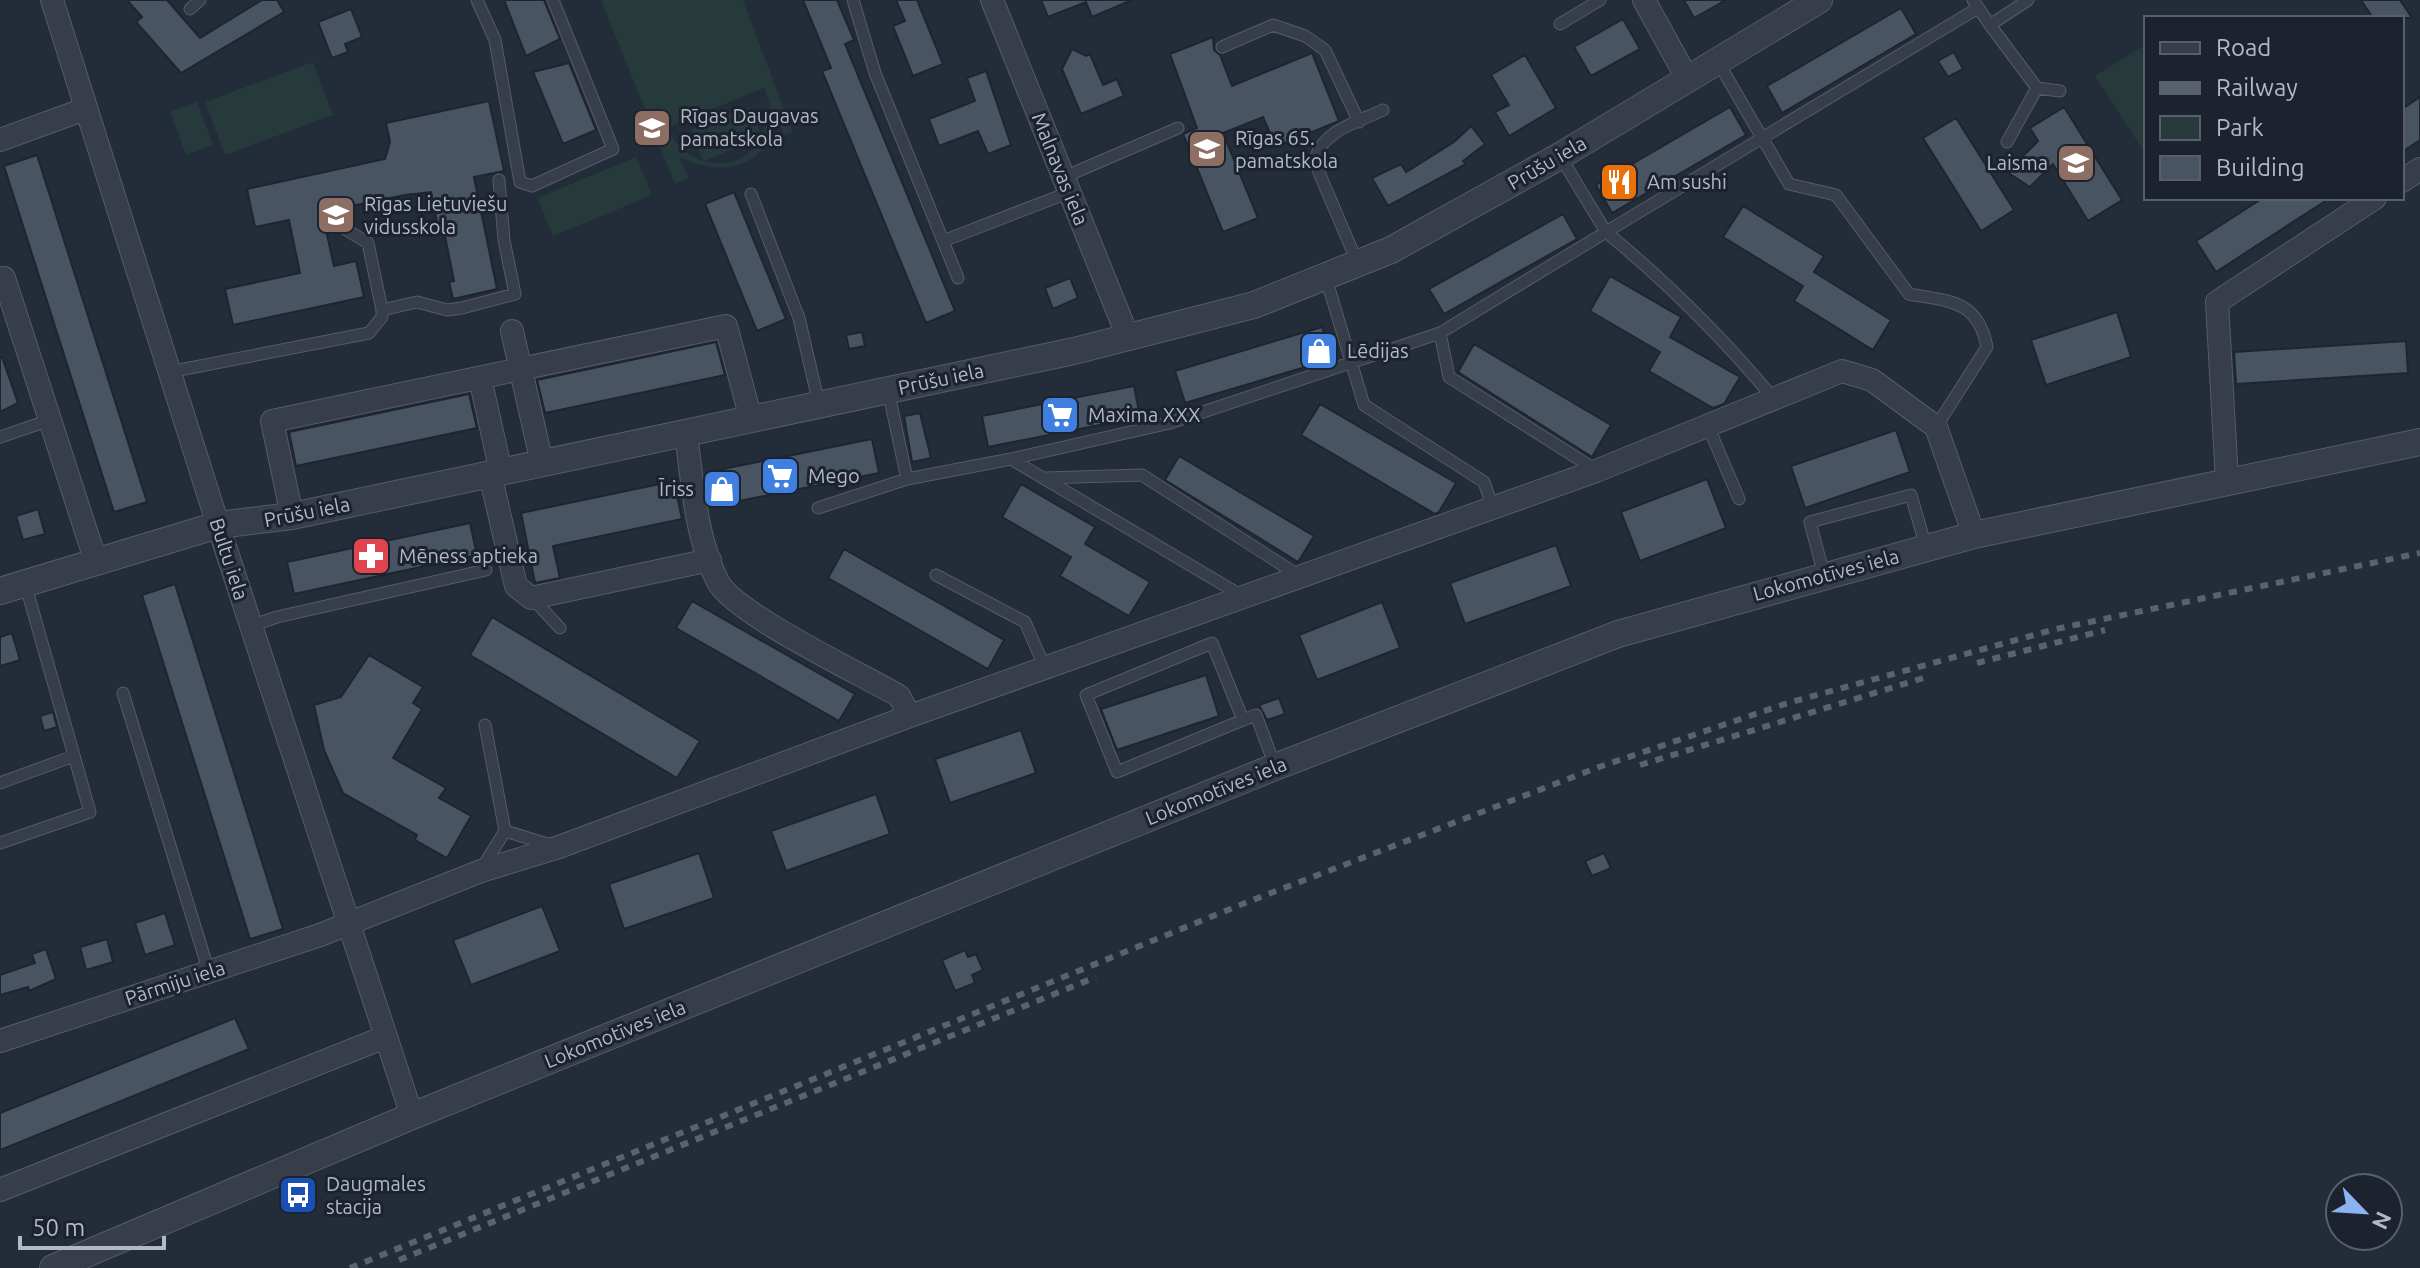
<svg xmlns="http://www.w3.org/2000/svg" width="2420" height="1268" font-family="Ubuntu,sans-serif">
	<style>
		.green { fill: #26393b; fill-rule: evenodd }
		.building { fill: #495462; stroke: #1e2530; stroke-width: 2 }
		.lines { fill: none; stroke-linecap: round; stroke-linejoin: round }
		.service-casing { stroke: #555c67; stroke-width: 13 }
		.minor-casing { stroke: #555c67; stroke-width: 24 }
		.tertiary-casing { stroke: #555c67; stroke-width: 28 }
		.service { stroke: #373e49; stroke-width: 11 }
		.minor { stroke: #373e49; stroke-width: 22 }
		.tertiary { stroke: #373e49; stroke-width: 26 }
		.rail { stroke: #596270; stroke-width: 6; stroke-dasharray: 8 8; stroke-linecap: butt }
		.labels { text-anchor: middle; stroke-width: 6; stroke-linejoin: round; paint-order: stroke }
		.poi-label { font-size: 20px; fill: #b2b9c5; stroke: #1c232e; text-anchor: start }
		.street-label { font-size: 20px; fill: #b2b9c5; stroke: #1c232e }
	</style>
	<rect width="100%" height="100%" fill="#232c39"/>
	<path class="green" d="M601 0H743L793 133 784 135 777 120C764 169 720 178 680 157L688 178 675 184ZM764 88 771 109 762 136 750 107 691 130 703 161 761 138C740 178 681 167 668 127Z
		M2144 45 2146 49V155L2095 76Z
		M313 62 333 115 225 155 205 102Z
		M197 102 213 145 186 155 170 112Z
		M636 157 652 195 553 236 537 198Z"/>
	<path class="building" d="M127 0H167L200 38 262 0H277L284 12 181 73 136 22 142 17Z
		M504 0H544L560 39 526 56Z
		M803 0H837L854 40 845 44 955 311 926 323 822 71 831 68Z
		M896 0H917L943 64 913 76 893 26 905 21Z
		M1041 0H1132L1092 17 1086 2 1048 17Z
		M1684 0H1726L1694 18Z
		M2361 0H2400L2412 18H2373Z
		M1901 8 1916 34 1782 113 1767 86Z
		M351 9 362 37 345 44 348 52 332 58 318 22Z
		M1623 19 1640 49 1591 76 1574 47Z
		M1213 37 1214 50 1220 55 1232 86 1312 53 1339 121 1276 147 1263 117 1223 133 1258 218 1223 232 1183 134 1197 128 1170 54Z
		M1072 49 1086 56 1090 54 1103 85 1117 79 1124 96 1081 114 1062 69Z
		M1954 52 1963 69 1948 77 1938 61Z
		M1525 55 1556 108 1509 136 1495 112 1509 105 1491 75Z
		M569 63 596 130 563 144 533 72Z
		M986 71 1011 145 988 154 978 131 939 146 929 119 975 101 967 78Z
		M2420 97V140L2402 152V109Z
		M489 101 504 171 474 177 497 289 453 299 449 282 454 281 443 226 438 227 431 192 405 195 322 212 334 266 356 261 364 297 233 325 225 289 300 273 289 220 255 227 247 189 385 159 390 142 386 123Z
		M1730 107 1746 135 1612 213 1596 185Z
		M2064 107 2122 200 2088 221 2053 164 2030 187 2007 172 2038 141 2030 128Z
		M1956 118 2014 210 1981 231 1923 138Z
		M1471 126 1485 144 1463 161 1466 164 1388 206 1372 178 1401 164 1406 172 1454 142Z
		M37 155 147 502 114 512 4 166Z
		M734 192 786 319 757 331 705 204Z
		M2263 198H2330L2216 272 2196 241Z
		M1743 206 1824 256 1814 272 1891 320 1873 350 1794 301 1803 286 1723 237Z
		M1563 214 1577 239 1444 314 1429 289Z
		M1610 276 1681 317 1670 337 1740 377 1724 404 1713 408 1649 371 1660 352 1590 311Z
		M1070 278 1078 298 1053 309 1045 288Z
		M2117 312 2131 357 2046 385 2031 340Z
		M1322 327 1332 359 1185 403 1175 371Z
		M862 332 865 346 849 349 846 335Z
		M2406 341 2408 373 2236 384 2234 352Z
		M716 342 725 375 545 413 537 380Z
		M1474 344 1611 425 1592 457 1458 372Z
		M2 357 18 403 0 412V358Z
		M1134 386 1140 417 988 447 982 416Z
		M469 394 477 428 296 466 289 432Z
		M1320 404 1456 483 1439 512 1435 514 1301 435Z
		M920 413 931 458 912 462 904 416Z
		M1896 430 1910 472 1805 508 1791 466Z
		M872 439 879 473 714 506 708 472Z
		M1179 456 1314 536 1298 562 1165 480Z
		M1707 479 1726 528 1640 561 1621 512Z
		M674 481 682 519 553 546 560 578 535 583 521 513Z
		M1021 484 1095 527 1085 544 1150 582 1129 616 1060 576 1071 557 1002 517Z
		M38 509 45 534 23 540 16 516Z
		M470 523 477 555 294 594 287 562Z
		M1556 545 1571 586 1465 624 1450 583Z
		M844 549 1004 640 988 669 828 578Z
		M175 584 283 929 250 939 142 595Z
		M692 601 855 694 839 721 676 628Z
		M1382 602 1400 648 1317 680 1299 635Z
		M492 617 700 741 677 778 470 655Z
		M12 633 20 660 0 666V637Z
		M369 655 423 687 413 703 422 709 393 758 446 788 439 798 471 816 447 858 415 840 417 835 343 793 324 750 314 705 341 697Z
		M1206 675 1219 716 1117 750 1101 709Z
		M1279 698 1285 714 1267 720 1259 705Z
		M53 712 57 727 44 731 40 716Z
		M1021 730 1036 773 950 803 935 759Z
		M876 794 890 834 786 871 771 831Z
		M699 853 714 898 624 929 609 884Z
		M1604 853 1611 868 1592 876 1585 861Z
		M542 906 560 951 471 985 453 940Z
		M165 913 175 945 145 955 135 923Z
		M107 939 113 962 86 970 80 947Z
		M46 949 56 979 29 991 28 987 0 995V975L35 963 32 954Z
		M965 950 968 957 976 954 983 970 972 975 975 983 955 991 942 960Z
		M235 1018 249 1049 0 1150V1113Z"/>
	<g class="lines">
		<defs>
			<path id="service" d="M477 0 495 40 520 182 532 186 613 149 553 0
				M853 0 875 73 958 278
				M1973 0 1990 25 2028 0
				M190 9 200 0
				M1560 24 1600 0
				M1990 25 2037 88 2060 91
				M1222 47 1273 25 1305 36 1325 50 1359 122
				M1718 62 1789 184 1836 195 1909 294C1949 301 1978 300 1987 347L1936 427
				M2007 142 2037 88
				M1560 156 1606 232 1978 8
				M1064 177 1178 128
				M751 194 799 318 819 404
				M943 241 1070 192
				M1358 264 1315 163C1318 132 1358 122 1383 110
				M1326 278 1364 405 1484 482 1493 508
				M382 310 417 302 447 310 462 308 515 294 504 240 499 180
				M1440 333 1449 377 1596 470
				M169 372 369 333 382 317V310L368 243 335 223
				M888 390 907 479
				M1708 426 1739 499
				M0 437 50 420
				M1011 459 1170 423 1440 333 1606 232C1668 283 1723 338 1774 399
				M1044 478 1142 475 1301 577
				M818 508 907 479 1011 459 1244 597
				M936 575 1025 622 1045 668
				M1824 575 1810 522 1911 495 1926 547
				M532 598 560 628
				M251 626 277 617 486 570
				M123 693 209 972
				M1243 720 1212 643 1086 695 1117 772 1243 720 1256 715 1275 766
				M485 725 505 831 554 846
				M0 783 74 756
				M0 843 90 812 25 583
				M482 868 505 831"/>
			<path id="minor" d="M52 0 218 525 412 1116
				M992 0 1128 337
				M1644 0 1688 80
				M0 140 85 109
				M2402 181 2420 169
				M4 278 96 562
				M512 331 542 463
				M480 378 501 472
				M686 433C692 480 696 539 718 582 735 614 863 675 899 696L910 716
				M490 474 516 586 531 598 710 560
				M2227 481 2217 302 2375 198
				M292 516 272 421 726 326 751 419
				M0 1041 320 935 481 871 559 847 910 716 1596 471 1842 371 1872 380 1936 427 1974 535
				M0 1190 385 1037"/>
			<path id="tertiary" d="M0 591 218 525 292 516 1074 351 1254 305 1391 250 1560 156 1819 0
				M53 1268 412 1116 1275 767 1618 634 1974 535 2420 442"/>
		</defs>
		<use href="#service" class="service-casing"/>
		<use href="#minor" class="minor-casing"/>
		<use href="#tertiary" class="tertiary-casing"/>
		<use href="#service" class="service"/>
		<use href="#minor" class="minor"/>
		<use href="#tertiary" class="tertiary"/>
		<path class="rail" d="M1977 663 2105 630
			M1640 765 1930 676
			M399 1260 1096 977
			M350 1268 1245 903 1599 767 1788 703 2056 629 2420 553"/>
	</g>
	<defs>
		<symbol id="school-square" viewBox="-11 -11 22 22"><rect x="-9" y="-9" width="18" height="18" rx="4" fill="#8d6e63" stroke="#1c232e"/><path d="M0-5L7-2L0 1L-7-2ZM-4 1L0 2.5L4 1V4Q0 6-4 4Z" fill="#fff"/></symbol>
		<symbol id="restaurant-square" viewBox="-11 -11 22 22"><rect x="-9" y="-9" width="18" height="18" rx="4" fill="#e8710a" stroke="#1c232e"/><path d="M-5-6h1v4h1v-4h1v4h1v-4h1v5L-1.5 .5V6h-2V.5L-5-1ZM5-6V6H3V1.5H1.5Q1.5-4 5-6Z" fill="#fff"/></symbol>
		<symbol id="shop-square" viewBox="-11 -11 22 22"><rect x="-9" y="-9" width="18" height="18" rx="4" fill="#3f7fe0" stroke="#1c232e"/><path d="M-5-2.5h2.3a2.7 3.5 0 0 1 5.4 0H5L5.5 6h-11ZM-1.5-2.5h3a1.5 2.3 0 0 0-3 0Z" fill="#fff"/></symbol>
		<symbol id="supermarket-square" viewBox="-11 -11 22 22"><rect x="-9" y="-9" width="18" height="18" rx="4" fill="#3f7fe0" stroke="#1c232e"/><path d="M-6-5.5h2.5l.6 2H6L4.5 2H-2.5L-4.4-4H-6ZM-1.5 3.2a1.3 1.3 0 1 0 .1 0ZM3 3.2a1.3 1.3 0 1 0 .1 0Z" fill="#fff"/></symbol>
		<symbol id="pharmacy-square" viewBox="-11 -11 22 22"><rect x="-9" y="-9" width="18" height="18" rx="4" fill="#e0444e" stroke="#1c232e"/><path d="M-2-6h4v4h4v4h-4v4h-4v-4h-4v-4h4Z" fill="#fff"/></symbol>
		<symbol id="bus-square" viewBox="-11 -11 22 22"><rect x="-9" y="-9" width="18" height="18" rx="4" fill="#1a4fb4" stroke="#1c232e"/><path d="M-5-6H5V4H4V6H2V4H-2V6H-4V4H-5ZM-3.5-4V0h7V-4ZM-3.5 1.2v1.5H-2V1.2ZM2 1.2v1.5H3.5V1.2Z" fill="#fff"/></symbol>
	</defs>
	<g fill-rule="evenodd">
		<use href="#school-square" x="630" y="106" width="44" height="44"/>
		<use href="#school-square" x="1185" y="127" width="44" height="44"/>
		<use href="#school-square" x="2054" y="141" width="44" height="44"/>
		<use href="#restaurant-square" x="1597" y="160" width="44" height="44"/>
		<use href="#school-square" x="314" y="193" width="44" height="44"/>
		<use href="#shop-square" x="1297" y="329" width="44" height="44"/>
		<use href="#supermarket-square" x="1038" y="393" width="44" height="44"/>
		<use href="#supermarket-square" x="758" y="454" width="44" height="44"/>
		<use href="#shop-square" x="700" y="467" width="44" height="44"/>
		<use href="#pharmacy-square" x="349" y="534" width="44" height="44"/>
		<use href="#bus-square" x="276" y="1173" width="44" height="44"/>
	</g>
	<g class="labels">
		<g class="poi-label">
			<text x="680" y="123">Rīgas Daugavas<tspan x="680" dy="23">pamatskola</tspan></text>
			<text x="1235" y="145">Rīgas 65.<tspan x="1235" dy="23">pamatskola</tspan></text>
			<text x="2048" y="170" text-anchor="end">Laisma</text>
			<text x="1647" y="189">Am sushi</text>
			<text x="364" y="211">Rīgas Lietuviešu<tspan x="364" dy="23">vidusskola</tspan></text>
			<text x="1347" y="358">Lēdijas</text>
			<text x="1088" y="422">Maxima XXX</text>
			<text x="808" y="483">Mego</text>
			<text x="694" y="496" text-anchor="end">Īriss</text>
			<text x="399" y="563">Mēness aptieka</text>
			<text x="326" y="1191">Daugmales<tspan x="326" dy="23">stacija</tspan></text>
		</g>
		<g class="street-label">
			<text transform="translate(1547 163) rotate(-30)" y="7">Prūšu iela</text>
			<text transform="translate(1060 169) rotate(68)" y="7">Malnavas iela</text>
			<text transform="translate(941 379) rotate(-12)" y="7">Prūšu iela</text>
			<text transform="translate(307 512) rotate(-11)" y="7">Prūšu iela</text>
			<text transform="translate(229 559) rotate(72)" y="7">Bultu iela</text>
			<text transform="translate(1826 575) rotate(-15)" y="7">Lokomotīves iela</text>
			<text transform="translate(1216 791) rotate(-22)" y="7">Lokomotīves iela</text>
			<text transform="translate(175 983) rotate(-18)" y="7">Pārmiju iela</text>
			<text transform="translate(615 1034) rotate(-22)" y="7">Lokomotīves iela</text>
		</g>
	</g>
	<rect x="2144" y="16" width="260" height="184" fill="#1c232e" stroke="#585f6a" stroke-width="2"/>
	<rect x="2160" y="42" width="40" height="12" fill="#373e49" stroke="#585f6a" stroke-width="2"/>
	<text x="2216" y="56" font-size="24" fill="#b2b9c5">Road</text>
	<rect x="2160" y="82" width="40" height="12" fill="#596270" stroke="#585f6a" stroke-width="2"/>
	<text x="2216" y="96" font-size="24" fill="#b2b9c5">Railway</text>
	<rect x="2160" y="116" width="40" height="24" fill="#26393b" stroke="#585f6a" stroke-width="2"/>
	<text x="2216" y="136" font-size="24" fill="#b2b9c5">Park</text>
	<rect x="2160" y="156" width="40" height="24" fill="#495462" stroke="#585f6a" stroke-width="2"/>
	<text x="2216" y="176" font-size="24" fill="#b2b9c5">Building</text>
	<g transform="translate(2364 1212) rotate(115)"><circle r="38" fill="#1c232e" stroke="#585f6a" stroke-width="2"/>
	<path d="M0-6L14 30L0 20L-14 30Z" fill="#8bb3f1"/>
	<text y="-12" font-size="22" font-weight="bold" text-anchor="middle" fill="#b2b9c5">N</text>
	</g>
	<path d="M20 1236v12h144v-12" fill="none" stroke="#b2b9c5" stroke-width="4"/>
	<text x="32" y="1236" font-size="24" fill="#b2b9c5" stroke="#1c232e" stroke-width="6" paint-order="stroke">50 m</text>
</svg>
